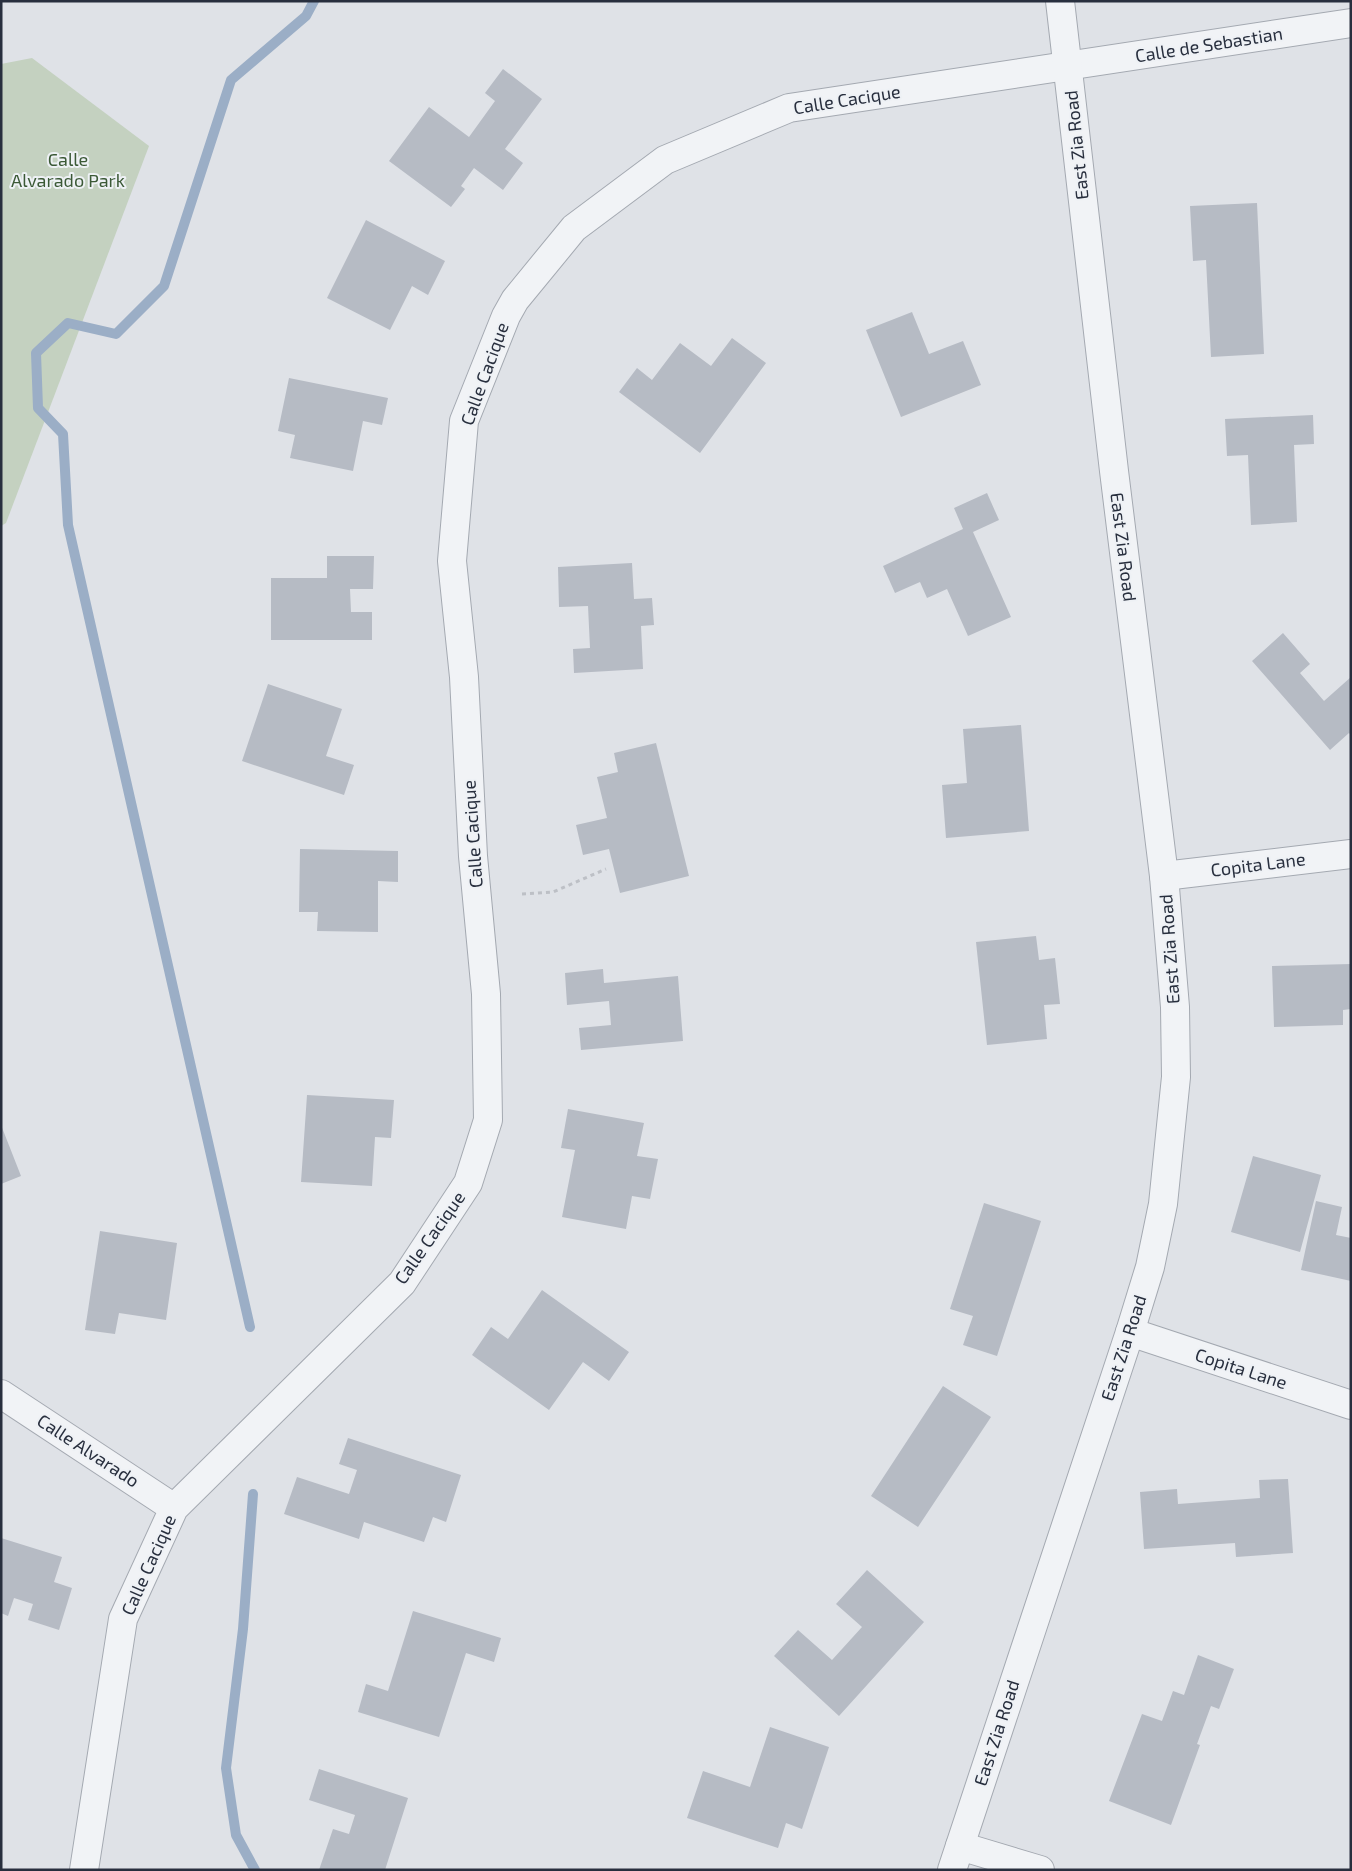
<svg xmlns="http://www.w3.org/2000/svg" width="1352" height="1871" font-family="'Exo 2',sans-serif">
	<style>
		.green { fill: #c4d1c0 }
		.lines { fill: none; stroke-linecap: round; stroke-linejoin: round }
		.stream { stroke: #9baec6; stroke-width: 10 }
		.building { fill: #b6bbc4 }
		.minor-casing { stroke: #a4a9b1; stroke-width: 30 }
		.tertiary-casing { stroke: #a4a9b1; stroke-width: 30 }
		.path { stroke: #bdc0c6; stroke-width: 3; stroke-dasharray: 4 4; stroke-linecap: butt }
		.minor { stroke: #f1f3f6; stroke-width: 28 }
		.tertiary { stroke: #f1f3f6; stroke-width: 28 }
		.labels { text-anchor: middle; stroke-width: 4; stroke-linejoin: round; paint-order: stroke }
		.street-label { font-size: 18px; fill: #282f3e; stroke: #eef1f5 }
		.park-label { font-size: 18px; fill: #3b5936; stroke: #eef1f5 }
	</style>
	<rect width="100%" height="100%" fill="#dfe2e7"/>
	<path class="green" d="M32 58 149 146 6 523 1 526V64Z"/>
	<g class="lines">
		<path class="stream" d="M250 1327 68 525 63 434 38 408 36 353 68 323 116 334 164 286 231 80 306 16 314 1
			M253 1494 243 1629 226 1768 236 1835 255 1870"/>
	</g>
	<path class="building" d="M503 69 542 99 505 149 523 163 503 190 474 168 461 186 465 189 451 207 389 161 429 107 469 137 495 101 485 93Z
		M1257 203 1264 354 1211 357 1206 260 1193 261 1190 206Z
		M366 220 445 261 428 295 412 286 390 330 327 298Z
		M912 312 929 354 963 341 981 385 901 417 866 330Z
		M732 338 766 363 700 453 619 392 637 368 652 380 680 343 711 366Z
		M289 378 388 398 382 425 363 421 353 471 290 458 295 435 278 431Z
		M1313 415 1314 444 1294 445 1297 522 1251 525 1248 455 1227 456 1225 419Z
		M987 493 999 520 973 532 1011 617 968 636 947 589 927 598 920 582 895 593 883 566 963 529 954 508Z
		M327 556H374L373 589H350L351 612H372V640H271V578H327Z
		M632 563 634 599 652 598 654 625 641 626 643 669 574 673 573 649 590 648 588 606 559 607 558 567Z
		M1283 633 1310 664 1300 673 1324 701 1351 677V735L1349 733 1330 750 1252 661Z
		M268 684 342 709 326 756 354 765 344 795 242 761Z
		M1021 725 1029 831 946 838 942 785 967 783 963 729Z
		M656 743 689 876 620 893 609 849 583 855 576 825 607 818 597 777 618 772 614 753Z
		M300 849 398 851V882L378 881V932L317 931 318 912H299Z
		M1036 936 1039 960 1055 958 1060 1004 1044 1005 1047 1039 987 1045 976 942Z
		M1351 964V1009L1343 1010V1025L1274 1027 1272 966Z
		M603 969 604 983 678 976 683 1041 581 1050 579 1028 611 1025 609 1001 567 1005 565 973Z
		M307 1095 394 1100 391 1138 375 1137 372 1186 301 1182Z
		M568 1109 644 1123 637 1156 658 1159 650 1199 632 1196 626 1229 562 1217 575 1150 561 1148Z
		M1 1125 21 1176 1 1184Z
		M1253 1156 1321 1175 1300 1252 1231 1232Z
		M1316 1201 1342 1207 1336 1235 1351 1238V1281L1301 1270Z
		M984 1203 1041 1221 997 1356 963 1345 973 1316 950 1309Z
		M100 1231 177 1243 166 1320 119 1313 115 1334 85 1330Z
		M542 1290 629 1352 609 1381 583 1362 549 1410 472 1355 491 1327 508 1339Z
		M943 1386 991 1417 918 1527 871 1496Z
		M348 1438 461 1475 446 1522 433 1517 424 1542 364 1522 359 1539 284 1514 297 1477 349 1494 357 1470 339 1464Z
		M1288 1479 1293 1553 1236 1557 1235 1543 1144 1549 1140 1492 1177 1489 1178 1504 1260 1498 1259 1480Z
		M1 1538 62 1557 54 1582 72 1588 59 1630 28 1620 33 1604 14 1598 8 1616 1 1613Z
		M867 1570 924 1622 839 1716 774 1656 798 1630 832 1660 862 1627 836 1604Z
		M413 1611 501 1638 494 1662 466 1653 439 1737 358 1712 366 1684 388 1691Z
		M1198 1655 1234 1669 1219 1709 1211 1706 1197 1744 1200 1745 1171 1825 1109 1801 1142 1714 1162 1721 1173 1691 1184 1695Z
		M770 1727 829 1747 802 1829 786 1823 778 1848 687 1818 703 1771 750 1787Z
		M319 1769 408 1798 385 1870H319L333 1829 349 1834 355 1815 309 1800Z"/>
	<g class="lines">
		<defs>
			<path id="minor" d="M1164 876 1351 854
				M1130 1332 1351 1405
				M1 1394 174 1508
				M960 1846 1040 1870
				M84 1870 123 1619 174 1508 402 1283 468 1183 488 1120 486 994 473 856 464 677 452 561 464 421 506 316 515 300 574 228 665 160 789 108 1351 23"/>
			<path id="tertiary" d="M952 1870 1130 1332 1150 1267 1163 1204 1176 1077 1175 1007 1164 876 1114 471 1060 1"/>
		</defs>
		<use href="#minor" class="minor-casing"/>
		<use href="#tertiary" class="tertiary-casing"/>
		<path class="path" d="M522 894 553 892 606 869"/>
		<use href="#minor" class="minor"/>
		<use href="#tertiary" class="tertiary"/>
	</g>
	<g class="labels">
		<g class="street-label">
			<text transform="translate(1209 45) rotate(-9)" y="6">Calle de Sebastian</text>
			<text transform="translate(847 100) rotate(-9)" y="6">Calle Cacique</text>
			<text transform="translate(1077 145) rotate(-96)" y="6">East Zia Road</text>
			<text transform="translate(485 374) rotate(-70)" y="6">Calle Cacique</text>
			<text transform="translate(1123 547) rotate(83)" y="6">East Zia Road</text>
			<text transform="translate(473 834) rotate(-94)" y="6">Calle Cacique</text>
			<text transform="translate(1258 865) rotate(-7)" y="6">Copita Lane</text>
			<text transform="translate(1170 949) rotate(-94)" y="6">East Zia Road</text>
			<text transform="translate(430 1238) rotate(-55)" y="6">Calle Cacique</text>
			<text transform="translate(1124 1348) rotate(-72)" y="6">East Zia Road</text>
			<text transform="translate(1241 1369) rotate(18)" y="6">Copita Lane</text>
			<text transform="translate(88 1451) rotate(33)" y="6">Calle Alvarado</text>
			<text transform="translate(149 1565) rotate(-66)" y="6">Calle Cacique</text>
			<text transform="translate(997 1733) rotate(-72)" y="6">East Zia Road</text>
		</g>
		<g class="park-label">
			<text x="68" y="166">Calle<tspan x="68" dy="21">Alvarado Park</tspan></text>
		</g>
	</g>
	<rect width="1352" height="1871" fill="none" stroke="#282f3e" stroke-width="5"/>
</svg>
